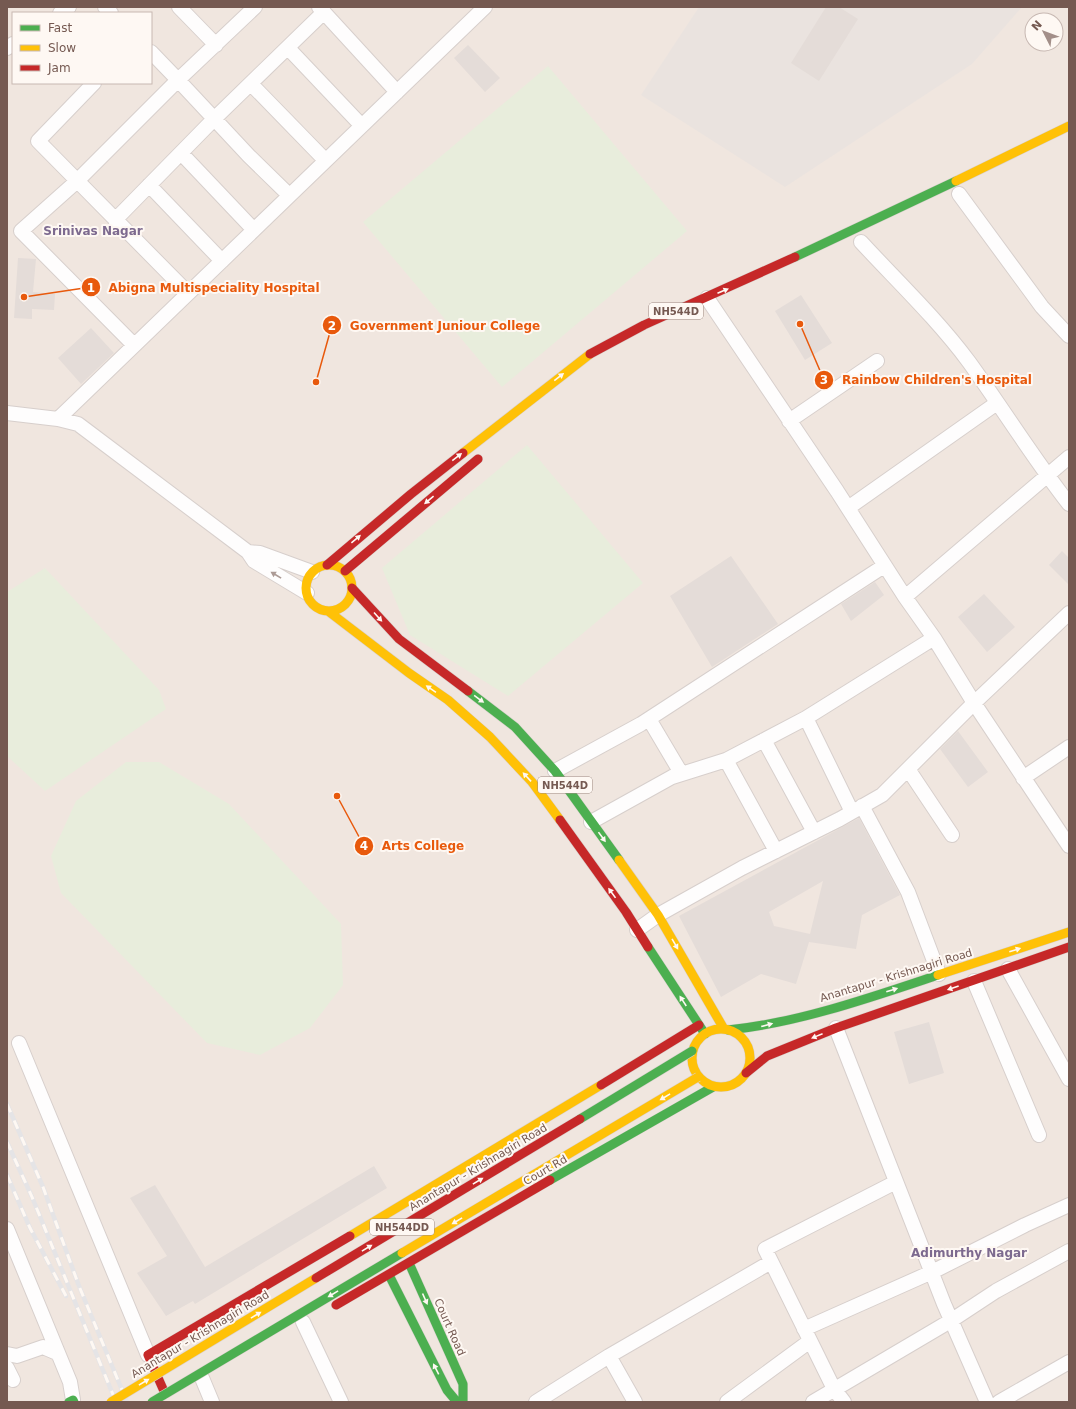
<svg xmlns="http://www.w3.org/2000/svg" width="1076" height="1409" font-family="'DejaVu Sans',sans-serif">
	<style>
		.residential { fill: #f0e6df; fill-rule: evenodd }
		.industrial { fill: #eae3df }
		.green { fill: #e8eddc }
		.building { fill: #e4dcd8; fill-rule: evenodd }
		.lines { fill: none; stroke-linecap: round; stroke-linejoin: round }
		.street-casing { stroke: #d7cfcc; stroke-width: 16 }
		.fast-casing { stroke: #d8d0cc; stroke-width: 10 }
		.slow-casing { stroke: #d8d0cc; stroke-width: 10 }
		.jam-casing { stroke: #d8d0cc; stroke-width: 10 }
		.street { stroke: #fefdfd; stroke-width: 14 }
		.fast { stroke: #4caf50; stroke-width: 9 }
		.slow { stroke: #ffc107; stroke-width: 9 }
		.jam { stroke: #c62828; stroke-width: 9 }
		.rail-casing { stroke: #e5e4e6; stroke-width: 4.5 }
		.rail { stroke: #fef8f3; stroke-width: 3; stroke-dasharray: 9; stroke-linecap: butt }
		.fast-bridge-casing { stroke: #d9d0cd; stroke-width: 10; stroke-linecap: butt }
		.slow-bridge-casing { stroke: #d9d0cd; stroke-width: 10; stroke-linecap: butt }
		.jam-bridge-casing { stroke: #d9d0cd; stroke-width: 10; stroke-linecap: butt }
		.fast-bridge { stroke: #4caf50; stroke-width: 9 }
		.slow-bridge { stroke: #ffc107; stroke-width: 9 }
		.jam-bridge { stroke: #c62828; stroke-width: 9 }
		.oneway { fill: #fef8f3 }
		.oneway2 { fill: #ac9b96 }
		.labels { text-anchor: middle; stroke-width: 4; stroke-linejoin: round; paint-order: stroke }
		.shield { fill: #fef8f3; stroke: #9e8982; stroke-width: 1 }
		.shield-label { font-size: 10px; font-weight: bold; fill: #755951 }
		.street-label { font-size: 11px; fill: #755951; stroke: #fef8f3 }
		.neighbourhood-label { font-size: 12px; font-weight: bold; fill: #7d6a8f; stroke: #fef8f3 }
		.leader { fill: none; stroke: #e8590c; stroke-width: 1.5 }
		.callout-dot { fill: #e8590c; stroke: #fef8f3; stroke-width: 1.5 }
		.mark-label { font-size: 12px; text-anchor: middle; font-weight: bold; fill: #fff }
		.callout-label { font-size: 12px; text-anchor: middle; font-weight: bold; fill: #e8590c; stroke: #fef8f3; stroke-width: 4; stroke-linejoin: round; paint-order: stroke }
	</style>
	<rect width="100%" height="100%" fill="#f8f4f0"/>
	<path class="residential" d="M7 7H1069V1402H7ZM13 13H151V83H13ZM1032 20H1056V44H1032Z"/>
	<path class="industrial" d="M699 7H1022L972 64 785 187 641 95Z"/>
	<path class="green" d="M548 66 687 231 502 387 363 222Z
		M527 445 643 583 508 696 410 635 382 568Z
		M45 568 159 690 166 709 45 791 7 756V592Z
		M126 762H159L229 804 341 924 343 985 310 1028 260 1055 207 1043 61 893 51 856 76 801Z"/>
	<path class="building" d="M826 7H839L858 19 819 81 791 63Z
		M468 45 500 78 485 92 454 58Z
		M18 258 36 259 33 292 55 294 54 310 32 309V319L14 318Z
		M801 295 832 343 805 360 775 311Z
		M91 328 114 353 81 384 58 358Z
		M1062 551 1069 558V585L1049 565Z
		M731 556 778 624 712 667 670 596Z
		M875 582 884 595 851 621 841 604Z
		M984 594 1015 627 987 652 958 617Z
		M958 731 988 772 968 787 940 749Z
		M859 818 900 895 862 915 856 949 809 942 796 984 761 974 721 997 679 916ZM823 881 810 934 774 926 769 912Z
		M929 1022 944 1073 909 1084 894 1032Z
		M374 1166 387 1188 195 1304 193 1301 166 1316 137 1273 167 1256 130 1198 155 1185 205 1267Z"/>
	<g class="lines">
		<defs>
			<path id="street" d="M105 7 111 13
				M179 7 216 45
				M319 7 397 92
				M60 13 69 7
				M7 48 13 44
				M288 48 361 125
				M151 52 178 80 255 7
				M94 83 38 141 188 293
				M251 84 325 160
				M181 153 254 230
				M149 185 222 261
				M959 194 1042 307 1069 336
				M115 220 215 118 324 12
				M861 242C897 281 937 319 969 362 1003 409 1033 458 1069 504
				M707 298 837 491 905 597 934 638 974 703 1069 846
				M134 345 21 231 76 182 178 80 249 156 289 195
				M7 413 58 419 78 424 248 552 254 561 307 593
				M58 419 485 7
				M789 421 877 361
				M848 508 997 403
				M248 552 260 553 312 572
				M905 597 1069 457
				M806 718 852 812
				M649 719 681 773
				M764 740 814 832
				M726 760 776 851
				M908 769 952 835
				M555 771 641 724 884 566
				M1023 778 1069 747
				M862 806 908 892 939 974
				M591 822 672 777 726 760 806 718 934 638
				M637 930 658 915 742 868 840 819 882 795 974 703 1069 613
				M1008 969 1069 1079
				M974 981 1039 1135
				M836 1028 944 1304 987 1402
				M19 1043 148 1355
				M7 1229 70 1382 73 1400
				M303 1322 341 1402
				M804 1329 932 1272 1025 1225 1069 1205
				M7 1354 17 1356 43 1347 57 1353
				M609 1356 635 1402
				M7 1368 13 1380
				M202 1378 212 1402
				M536 1402 609 1356 771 1262
				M727 1402 810 1341
				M813 1402 952 1320 996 1291 1069 1251
				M844 1402 834 1389 765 1249 896 1182
				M999 1402 1069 1362"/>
			<path id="fast" d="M795 257 956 181
				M468 691 515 727 555 771 619 860
				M648 947 705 1034
				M728 1030C798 1023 872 997 938 975
				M550 1180 713 1087
				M409 1263 463 1384V1402
				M389 1275 447 1390 457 1402
				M69 1402 73 1400 74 1402"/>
			<path id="slow" d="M956 181 1069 126
				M463 453 590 354
				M306 588a23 23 0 1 1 46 0a23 23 0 1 1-46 0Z
				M328 611 409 673 448 700 490 737 532 782 560 820
				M619 860 658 915 724 1029
				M938 975 1069 932
				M692 1058a29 29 0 1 1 58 0a29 29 0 1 1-58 0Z
				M350 1236 601 1085"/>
			<path id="jam" d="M590 354 644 325 795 257
				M327 565 411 494 463 453
				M345 571 478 459
				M352 588 399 639 468 691
				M560 820 626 912 648 947
				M746 1073 767 1056 836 1028 1069 947
				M601 1085 699 1025
				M336 1305 550 1180
				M163 1389 148 1355 350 1236"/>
		</defs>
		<use href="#street" class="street-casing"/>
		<use href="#fast" class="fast-casing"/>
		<use href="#slow" class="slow-casing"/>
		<use href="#jam" class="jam-casing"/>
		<use href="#street" class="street"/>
		<use href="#fast" class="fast"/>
		<use href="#slow" class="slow"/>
		<use href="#jam" class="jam"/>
		<defs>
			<path id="rail" d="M7 1104 43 1187 79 1286 127 1402
				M7 1142 32 1197 116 1402
				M7 1175 30 1228 66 1296"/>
		</defs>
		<use href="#rail" class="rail-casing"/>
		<use href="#rail" class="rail"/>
		<defs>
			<path id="fast-bridge" d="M580 1119 692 1051
				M152 1402 402 1253"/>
			<path id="slow-bridge" d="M402 1253 698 1077
				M111 1402 316 1278"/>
			<path id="jam-bridge" d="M316 1278 580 1119"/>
		</defs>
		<use href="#fast-bridge" class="fast-bridge-casing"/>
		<use href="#slow-bridge" class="slow-bridge-casing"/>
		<use href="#jam-bridge" class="jam-bridge-casing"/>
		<use href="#fast-bridge" class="fast-bridge"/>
		<use href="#slow-bridge" class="slow-bridge"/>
		<use href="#jam-bridge" class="jam-bridge"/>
	</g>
	<defs><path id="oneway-solid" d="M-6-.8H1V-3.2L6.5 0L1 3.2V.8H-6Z"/></defs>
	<g class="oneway">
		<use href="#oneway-solid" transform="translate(723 291) rotate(-23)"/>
		<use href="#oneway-solid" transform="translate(559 377) rotate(-38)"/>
		<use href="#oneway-solid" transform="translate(457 457) rotate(-38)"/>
		<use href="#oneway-solid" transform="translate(429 500) rotate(140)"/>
		<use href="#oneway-solid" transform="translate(356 539) rotate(-40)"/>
		<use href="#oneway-solid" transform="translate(378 617) rotate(48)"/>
		<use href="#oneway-solid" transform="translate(431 689) rotate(-146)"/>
		<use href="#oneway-solid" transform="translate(479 699) rotate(36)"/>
		<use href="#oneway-solid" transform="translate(527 777) rotate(-133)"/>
		<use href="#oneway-solid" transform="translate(602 837) rotate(54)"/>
		<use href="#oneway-solid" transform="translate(612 893) rotate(-126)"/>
		<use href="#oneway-solid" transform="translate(675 944) rotate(60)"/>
		<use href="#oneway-solid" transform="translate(1015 950) rotate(-18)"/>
		<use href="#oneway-solid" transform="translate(953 988) rotate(161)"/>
		<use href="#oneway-solid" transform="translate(892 990) rotate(-18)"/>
		<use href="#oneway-solid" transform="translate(683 1001) rotate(-123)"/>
		<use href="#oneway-solid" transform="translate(767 1025) rotate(-15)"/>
		<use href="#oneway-solid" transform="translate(817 1036) rotate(158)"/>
		<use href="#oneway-solid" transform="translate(665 1097) rotate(149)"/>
		<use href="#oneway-solid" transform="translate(478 1181) rotate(-31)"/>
		<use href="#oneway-solid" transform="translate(457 1221) rotate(149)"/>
		<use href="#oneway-solid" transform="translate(367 1248) rotate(-31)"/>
		<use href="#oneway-solid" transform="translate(333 1294) rotate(149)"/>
		<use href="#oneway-solid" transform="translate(425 1299) rotate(66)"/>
		<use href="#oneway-solid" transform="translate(256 1315) rotate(-31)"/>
		<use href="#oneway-solid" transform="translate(436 1369) rotate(-117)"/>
		<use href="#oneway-solid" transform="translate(144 1382) rotate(-31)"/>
	</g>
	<use class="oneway2" href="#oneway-solid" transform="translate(276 575) rotate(-149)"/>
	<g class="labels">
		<g class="shield">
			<rect x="649" y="303" width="54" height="16" rx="3"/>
			<rect x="538" y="777" width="54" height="16" rx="3"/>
			<rect x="370" y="1219" width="64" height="16" rx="3"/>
		</g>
		<g class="shield-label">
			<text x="676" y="315">NH544D</text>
			<text x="565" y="789">NH544D</text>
			<text x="402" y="1231">NH544DD</text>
		</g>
		<g class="street-label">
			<text transform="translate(896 975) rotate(-17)" y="4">Anantapur - Krishnagiri Road</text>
			<text transform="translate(478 1167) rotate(-31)" y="4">Anantapur - Krishnagiri Road</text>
			<text transform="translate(545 1170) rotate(-30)" y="4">Court Rd</text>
			<text transform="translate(450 1327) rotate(66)" y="4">Court Road</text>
			<text transform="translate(200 1334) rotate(-31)" y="4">Anantapur - Krishnagiri Road</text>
		</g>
		<g class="neighbourhood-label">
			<text x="93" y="235">Srinivas Nagar</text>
			<text x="969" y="1257">Adimurthy Nagar</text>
		</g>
	</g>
	<path class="leader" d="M24 297L91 287M316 382L332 325M800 324L824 380M337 796L364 846"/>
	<g class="callout-dot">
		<circle cx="24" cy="297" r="4"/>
		<circle cx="316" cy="382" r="4"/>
		<circle cx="800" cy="324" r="4"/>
		<circle cx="337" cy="796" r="4"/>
		<circle cx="91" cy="287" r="10"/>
		<circle cx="332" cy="325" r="10"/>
		<circle cx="824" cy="380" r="10"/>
		<circle cx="364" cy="846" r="10"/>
	</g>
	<g class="mark-label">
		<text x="91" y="292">1</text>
		<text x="332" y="330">2</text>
		<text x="824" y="384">3</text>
		<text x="364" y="850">4</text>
	</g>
	<g class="callout-label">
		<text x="214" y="292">Abigna Multispeciality Hospital</text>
		<text x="445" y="330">Government Juniour College</text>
		<text x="937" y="384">Rainbow Children's Hospital</text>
		<text x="423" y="850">Arts College</text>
	</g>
	<rect width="1076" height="1409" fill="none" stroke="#755951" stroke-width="16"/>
	<rect x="12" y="12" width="140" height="72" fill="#fef8f3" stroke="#c7b8b2"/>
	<rect x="20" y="25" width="20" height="6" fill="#4caf50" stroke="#c7b8b2"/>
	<text x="48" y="32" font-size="12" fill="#755951">Fast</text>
	<rect x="20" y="45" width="20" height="6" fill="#ffc107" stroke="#c7b8b2"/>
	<text x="48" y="52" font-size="12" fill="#755951">Slow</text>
	<rect x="20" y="65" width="20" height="6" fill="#c62828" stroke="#c7b8b2"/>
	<text x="48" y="72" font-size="12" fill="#755951">Jam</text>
	<g transform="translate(1044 32) rotate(312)"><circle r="19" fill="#fef8f3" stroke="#c7b8b2"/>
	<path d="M0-3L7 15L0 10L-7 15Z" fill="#a38f89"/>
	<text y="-6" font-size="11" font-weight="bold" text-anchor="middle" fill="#755951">N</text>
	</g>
</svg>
